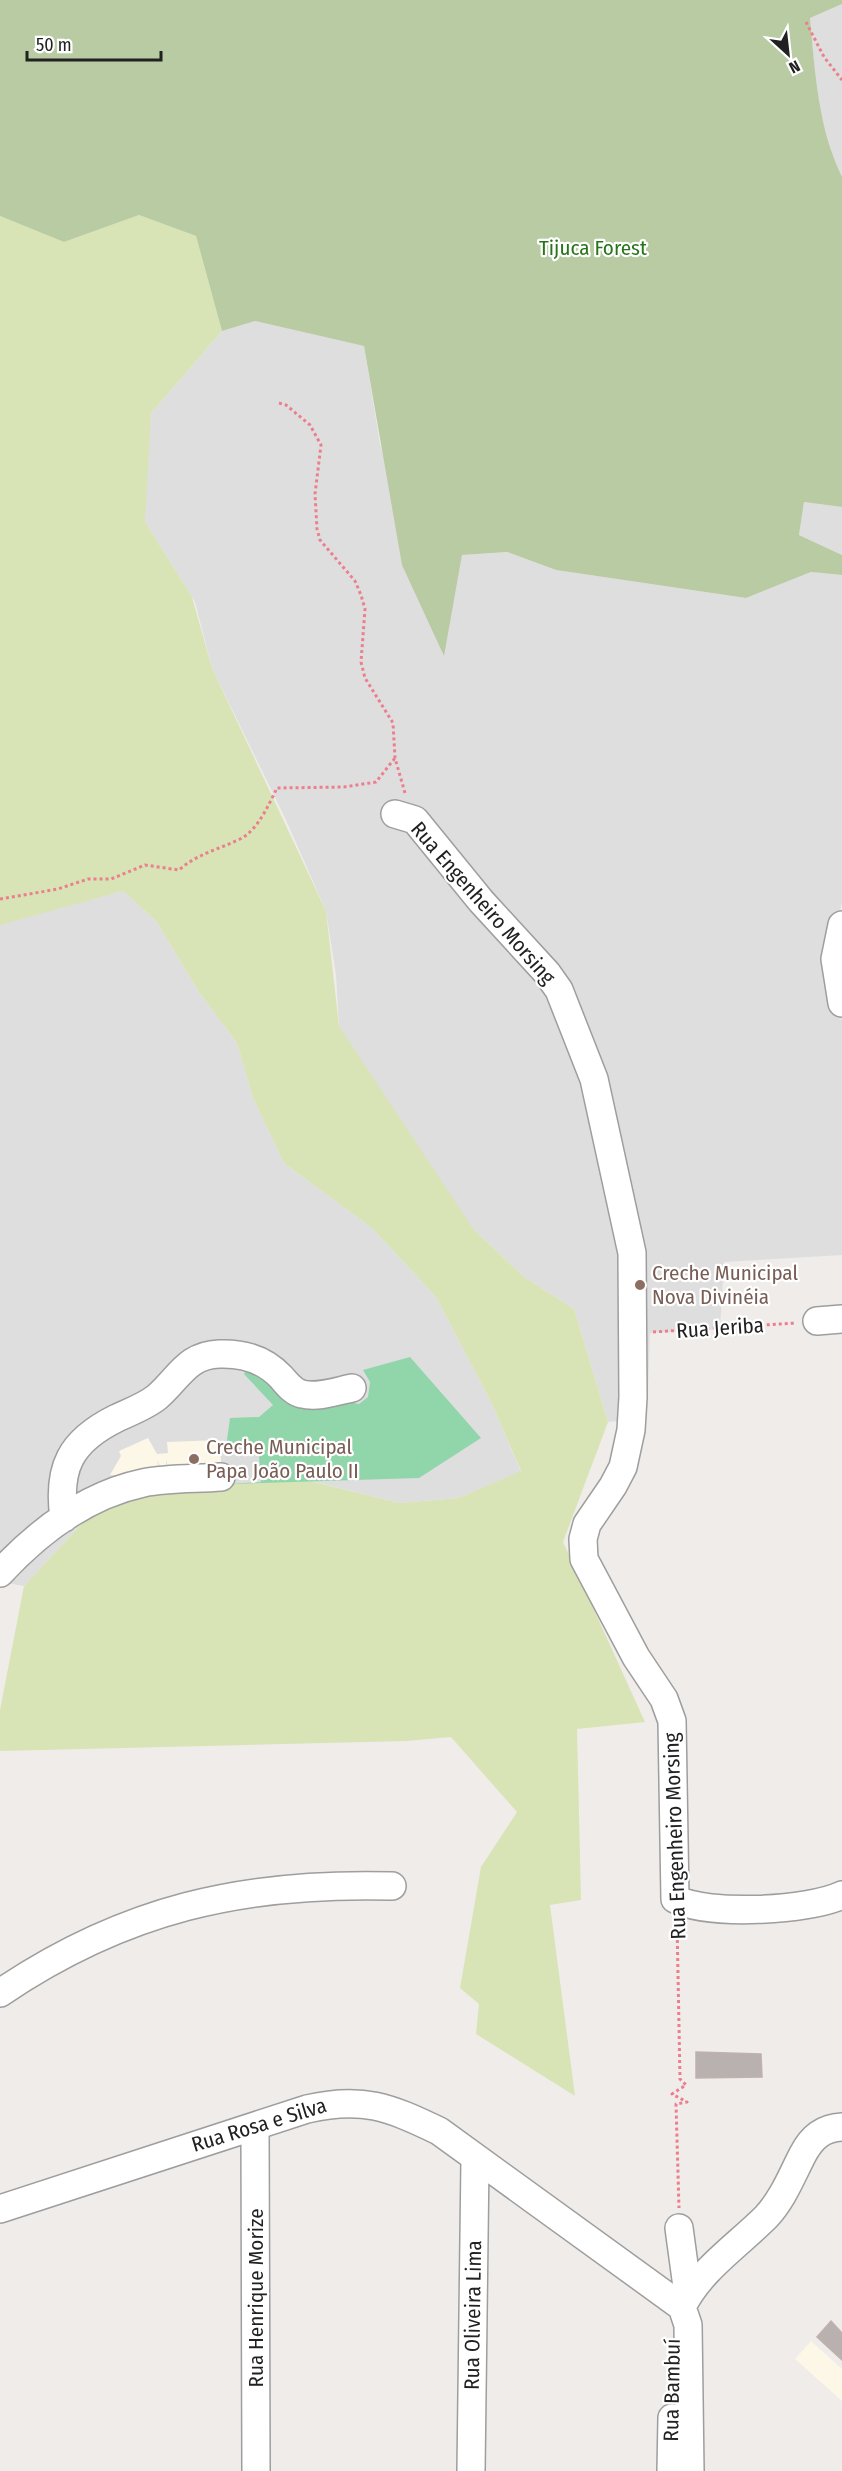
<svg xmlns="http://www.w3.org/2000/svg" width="842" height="2471" font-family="'Fira Sans Condensed',sans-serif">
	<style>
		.residential { fill: #dfdede }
		.education { fill: #fcf7e6 }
		.grass { fill: #d8e4b5 }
		.forest { fill: #b8cba2 }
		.pitch { fill: #90d6aa }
		.parking { fill: #ddd }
		.building { fill: #b9b1af; stroke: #c0b1ad; stroke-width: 1.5 }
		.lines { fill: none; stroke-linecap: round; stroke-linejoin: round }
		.minor-casing { stroke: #9e9e9e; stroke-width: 30 }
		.path { stroke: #eb7f8e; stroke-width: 3; stroke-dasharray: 3 3; stroke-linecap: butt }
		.minor { stroke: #fff; stroke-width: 27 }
		.education-dot { fill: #8d6e63; stroke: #fff; stroke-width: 2 }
		.labels { text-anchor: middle; stroke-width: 4.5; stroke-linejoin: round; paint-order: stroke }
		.park-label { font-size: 21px; fill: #287519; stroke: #fff }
		.street-label { font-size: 21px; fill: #212121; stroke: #fff }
		.education-label { font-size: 21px; fill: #785e54; stroke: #fff; text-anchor: start }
	</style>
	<rect width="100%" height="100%" fill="#f0ece9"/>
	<path class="residential" d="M842 4V177L834 161 817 100 810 18Z
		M255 321 364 346 380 444 443 655 462 555 507 552 556 570 746 598 811 572 842 575V903L830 951 836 1003 842 1021V1255L724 1262 720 1329 650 1333 647 1418 608 1422 574 1309 524 1277 474 1230 421 1160 339 1026 336 975 326 911 286 820 212 668 195 602 145 522 146 471 151 413 222 331Z
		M804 502 842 507V555L799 535Z
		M123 891 156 921 199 992 237 1043 253 1098 284 1163 372 1228 436 1297 491 1402 521 1472 459 1498 400 1503 302 1479 100 1504 24 1586 0 1582V924Z"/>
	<path class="education" d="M148 1438 157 1454 168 1453 167 1442 219 1440 222 1471 169 1475 166 1459V1470L161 1468 157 1460 159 1467 130 1475H110L121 1456 119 1451Z
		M811 2341 842 2369V2401L795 2359Z"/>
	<path class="grass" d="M139 215 196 236 222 331 151 413 145 522 192 597 212 668 326 911 339 1026 474 1230 524 1277 574 1309 608 1422 563 1542 645 1722 577 1729 581 1900 550 1905 575 2096 476 2034 479 2004 460 1988 481 1867 517 1812 451 1737 406 1741 0 1751V1710L24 1586 100 1504 164 1488 301 1479 400 1503 459 1498 521 1471 491 1402 436 1297 372 1228 284 1163 253 1098 237 1043 199 992 156 921 123 891 0 925V216L64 242Z"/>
	<path class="forest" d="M0 0H842V4L810 18C815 73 818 127 842 177V507L804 502 799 535 842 555V575L811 572 746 598 556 570 507 552 462 555 444 656 402 565 364 346 255 321 222 331 196 236 139 215 64 242 0 216Z"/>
	<path class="pitch" d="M410 1357 481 1438 419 1478 229 1484 227 1440 230 1418 259 1417 273 1405 244 1374 249 1364 328 1397 359 1404 368 1397 370 1382 363 1370Z"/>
	<path class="parking" d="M258 1443 261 1482 229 1484 227 1446Z"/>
	<path class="building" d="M696 2052 761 2054 762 2077 696 2078Z
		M831 2321 842 2333V2360L817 2337Z"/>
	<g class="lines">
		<defs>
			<path id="minor" d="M395 814 415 820 481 901 547 973 559 990 594 1079 632 1253 633 1397 631 1430 623 1467 613 1486 587 1524 583 1539 584 1559 636 1657 664 1699 672 1721 675 1899C709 1916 808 1911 842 1895
				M842 925 835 959 842 1003
				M817 1321 842 1319
				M64 1518C57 1468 70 1441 117 1418 130 1412 146 1406 157 1397 179 1378 187 1355 219 1354 243 1353 265 1360 281 1377 287 1384 293 1392 302 1394 318 1398 337 1391 352 1388
				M0 1573C38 1532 87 1495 143 1483 168 1478 196 1479 221 1477
				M0 1993C124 1909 243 1882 392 1886
				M255 2126 256 2471
				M0 2209 307 2109C362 2096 389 2107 439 2131L682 2307
				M679 2228 688 2294
				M682 2307C700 2270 737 2246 766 2217 783 2199 792 2175 803 2154 812 2137 823 2128 842 2127
				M682 2307 688 2325 690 2471
				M471 2471 475 2160
				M671 2471 672 2418"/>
		</defs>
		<use href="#minor" class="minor-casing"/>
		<path class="path" d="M806 22 824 57 842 80
			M279 403 286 405 310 425 321 445 315 494 317 529 320 540 355 581 361 595 365 609 361 662 365 678 393 723 395 758 405 793
			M0 899 58 889 88 879H111L145 865 179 870C197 854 217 850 238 840 257 832 268 806 277 788L344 787 376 782 395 758
			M653 1332 796 1323
			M677 1922 680 2079 686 2085 672 2094 687 2102 676 2104 679 2208"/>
		<use href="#minor" class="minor"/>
	</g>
	<g class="education-dot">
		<circle cx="640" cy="1285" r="6"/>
		<circle cx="194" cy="1459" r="6"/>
	</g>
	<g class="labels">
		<g class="park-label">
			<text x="593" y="255">Tijuca Forest</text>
		</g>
		<g class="street-label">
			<text transform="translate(483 903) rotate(49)" y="7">Rua Engenheiro Morsing</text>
			<text transform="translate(720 1328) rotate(-4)" y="7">Rua Jeriba</text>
			<text transform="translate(675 1836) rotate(-92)" y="7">Rua Engenheiro Morsing</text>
			<text transform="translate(259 2125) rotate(-17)" y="7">Rua Rosa e Silva</text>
			<text transform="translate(256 2298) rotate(-90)" y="7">Rua Henrique Morize</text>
			<text transform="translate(473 2315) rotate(-89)" y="7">Rua Oliveira Lima</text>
			<text transform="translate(672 2390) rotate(-89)" y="7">Rua Bambuí</text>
		</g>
		<g class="education-label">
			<text x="652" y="1280">Creche Municipal<tspan x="652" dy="24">Nova Divinéia</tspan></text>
			<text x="206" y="1454">Creche Municipal<tspan x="206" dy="24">Papa João Paulo II</tspan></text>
		</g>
	</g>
	<g transform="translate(788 54) rotate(153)" stroke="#ffffff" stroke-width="4.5" paint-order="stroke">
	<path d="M0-4.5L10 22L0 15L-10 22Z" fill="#212121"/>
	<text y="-9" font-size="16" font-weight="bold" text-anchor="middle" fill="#212121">N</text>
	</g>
	<path d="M27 51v9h134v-9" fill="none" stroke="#212121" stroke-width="3"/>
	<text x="36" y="51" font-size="18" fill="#212121" stroke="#ffffff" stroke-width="4.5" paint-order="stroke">50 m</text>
</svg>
